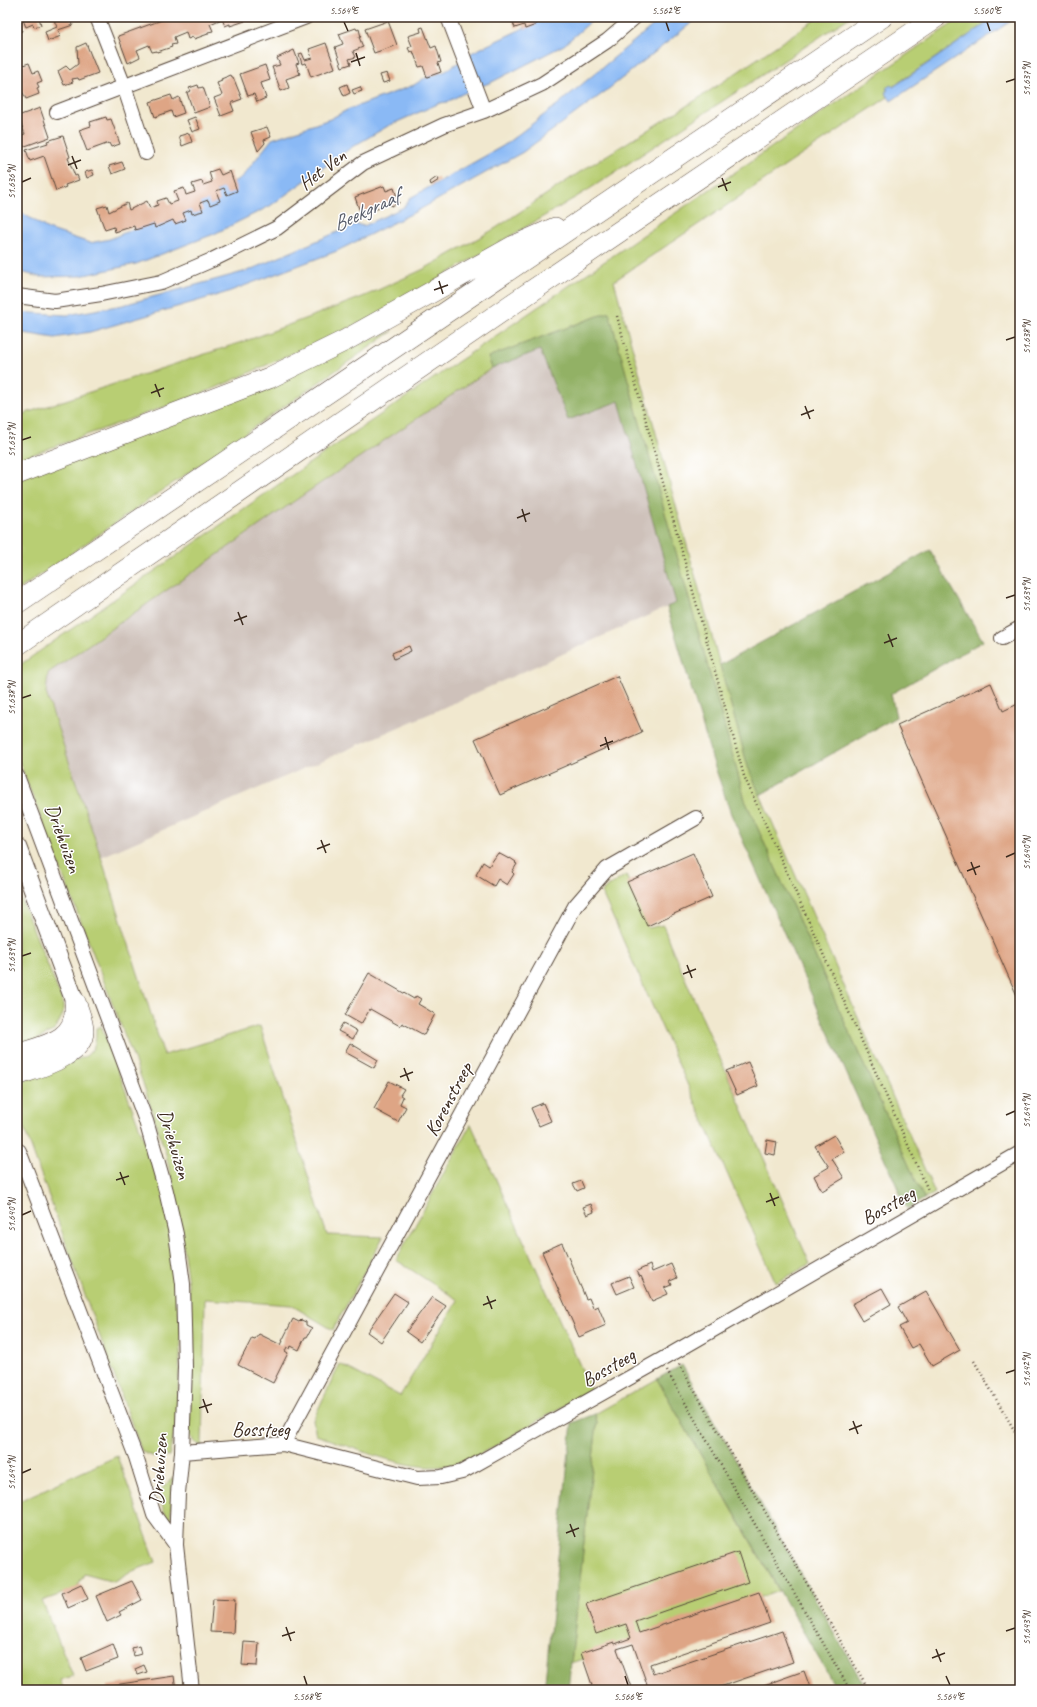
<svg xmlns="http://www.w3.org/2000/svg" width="1037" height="1707" font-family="Caveat,sans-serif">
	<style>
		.industrial { fill: #cec1ba }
		.green { fill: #b8ce73; stroke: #7a7c48 }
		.forest { fill: #92b165; stroke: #666e42 }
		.water { fill: #8ab9f5; stroke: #62728a }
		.building { fill: #dea585 }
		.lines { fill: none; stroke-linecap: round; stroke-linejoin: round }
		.minor-casing { stroke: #564639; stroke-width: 16 }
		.major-casing { stroke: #564639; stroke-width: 20 }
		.highway-casing { stroke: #564639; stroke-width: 22 }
		.path { stroke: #564639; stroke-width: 2.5; stroke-dasharray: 1 3; stroke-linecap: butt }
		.minor { stroke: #fff; stroke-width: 14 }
		.major { stroke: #fff; stroke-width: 18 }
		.highway { stroke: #fff; stroke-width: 21 }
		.ticks { fill: none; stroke: #3b2a1e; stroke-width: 1.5 }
		.labels { text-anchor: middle; stroke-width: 3; stroke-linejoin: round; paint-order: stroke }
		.street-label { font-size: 20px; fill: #3b2a1e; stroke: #fff }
		.water-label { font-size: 21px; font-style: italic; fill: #575c69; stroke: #fff }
		.neatline { fill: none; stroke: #3b2a1e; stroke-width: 1.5 }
		.ticks-label { font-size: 10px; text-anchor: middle; fill: #3b2a1e }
	</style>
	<rect width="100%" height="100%" fill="#fff"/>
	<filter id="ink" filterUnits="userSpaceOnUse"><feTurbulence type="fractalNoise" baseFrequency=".025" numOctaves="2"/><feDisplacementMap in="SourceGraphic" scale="8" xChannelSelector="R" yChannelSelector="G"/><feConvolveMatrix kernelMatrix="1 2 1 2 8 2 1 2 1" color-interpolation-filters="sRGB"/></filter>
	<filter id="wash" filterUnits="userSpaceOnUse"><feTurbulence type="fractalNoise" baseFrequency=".012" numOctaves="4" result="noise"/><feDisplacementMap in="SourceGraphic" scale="16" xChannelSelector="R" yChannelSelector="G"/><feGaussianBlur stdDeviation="0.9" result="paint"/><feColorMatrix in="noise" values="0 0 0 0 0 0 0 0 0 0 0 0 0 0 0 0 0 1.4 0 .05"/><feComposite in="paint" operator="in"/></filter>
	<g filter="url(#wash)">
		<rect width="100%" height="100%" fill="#f1e8cf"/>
		<path class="industrial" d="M540 350 568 420 619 401 676 603 438 710 101 857 46 693 48 673 306 493 492 368Z"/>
		<path class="green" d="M819 17H850L588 190 378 315 211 390 17 460V416L254 338 365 296 424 269 496 228 583 170 696 100Z
			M962 17H996L892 87 886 89 888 90 885 92 888 97 614 281 748 767 935 1193 924 1199 745 800 609 312 488 357 492 368 306 493 48 673 46 693 101 857 164 1055 260 1026 327 1235 383 1237 333 1330 291 1305 205 1299 202 1446 194 1442 189 1433 193 1349 188 1283 177 1204 166 1154 142 1080 17 756V667L282 482Z
			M393 331 17 591V478Z
			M626 875 648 928 663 925 670 944 810 1264 776 1283 602 893 606 888Z
			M17 889 63 1003V1014L55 1030 17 1050Z
			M101 1026 164 1192 177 1277 181 1340 176 1424 169 1456 155 1457 142 1452 23 1125 17 1127V1083L86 1056C96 1048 96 1040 96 1028Z
			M471 1124 591 1390C569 1403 547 1415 525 1428 498 1444 463 1468 430 1467 393 1465 352 1447 316 1435L313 1420 340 1364 400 1396 458 1300 396 1260Z
			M657 1379 779 1591 571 1663 597 1422 595 1414Z
			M117 1456 156 1562 133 1571 114 1582 84 1574 76 1589 42 1601 73 1676 60 1680 64 1690H17V1502Z
			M173 1478 170 1526 158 1495 165 1485Z"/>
		<path class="forest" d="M609 312 745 800 924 1199 907 1209 731 814 712 758 667 607 676 603 619 401 568 420 540 350 492 368 488 357Z
			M930 550 983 641 891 694 896 717 760 795 748 767 720 665Z
			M682 1365 867 1690H837L657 1379Z
			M595 1414 597 1422 568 1690H544L572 1423Z"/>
		<path class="water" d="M547 17H596L564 45 494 81 462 94 447 102 440 103 388 126 352 147 270 206 214 234 136 264 80 276 40 277 17 271V210L48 229 90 243 110 239 201 200 242 177 272 139 330 119 347 110 414 85 423 79 446 71 473 52Z
			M663 17H699L606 91 523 152 417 211 337 251 225 293 90 332 55 338 17 332V312L67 315 123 305 247 271 356 224 364 226 404 207 410 198 503 146 557 105Z
			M996 17H1017L891 101 885 92 888 90 886 88 891 85 893 87Z"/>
		<g id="blocks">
			<path class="building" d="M17 17H18L22 31 17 33Z
				M31 17H39L41 25 34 27 33 24 26 27 23 20Z
				M57 17H70L73 25 58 30 61 36 48 41 45 32 57 27 53 18Z
				M170 17H250L244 19 245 21 230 26V24L225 26 222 19 210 24 213 31 208 32V34L194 39 193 37 188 39 186 32 174 37 176 44 171 45 172 47 157 52V51L152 52 149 45 137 50 140 57 128 63 118 36Z
				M511 17H533L536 25 525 29 524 25 515 28Z
				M388 21 397 45 374 53 365 29Z
				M423 27 431 48 436 46 441 62 438 63 441 72 427 77 423 66 419 67 413 51 410 52 408 48 412 46 408 36 421 32 420 28Z
				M356 28 357 30 359 29 361 37H359L363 47 353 51 356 57 349 59 351 64 342 67 335 47 343 44 339 34Z
				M86 43 98 73 79 80 78 78 72 79 73 82 64 85 58 71 66 66 70 70 78 64 77 47Z
				M326 43 335 68 311 77 306 63 302 64 299 54 302 53 305 60 312 58 309 49Z
				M294 50 299 63 296 64 300 74 286 79 289 88 281 91 272 67 280 65 277 58Z
				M29 63 33 73 38 71 42 81 37 83 39 87 37 88 39 94 26 99 21 89 17 90V79L21 78 17 67Z
				M265 65 270 80 261 83 266 98 257 102 254 94 248 96 240 74Z
				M387 73 390 81 383 83 380 75Z
				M231 75 232 77H233L242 99 231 103 234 111 221 116 214 98 222 95 217 83 222 81 221 79Z
				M347 84 350 93 344 96 340 87Z
				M198 85 199 88 203 87 210 107 194 113 187 93 191 91 189 88Z
				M360 87 362 91 354 94 352 90Z
				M171 95 173 100 179 97 184 113 173 117 171 111 155 117 150 102Z
				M40 108 50 137 17 149V137L25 134 18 116Z
				M106 117 107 120 111 119 120 144 111 147 109 143 87 151 79 130 91 126 90 122Z
				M195 117 200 129 192 132 187 120Z
				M267 127 271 137 264 140 265 143 258 151 251 132Z
				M189 133 192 142 182 146 179 136Z
				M63 136 70 157 68 158 75 176 77 175 79 180 65 185 66 187 56 191 44 156 30 161 26 150 48 143 47 141Z
				M122 162 125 169 112 174 109 166Z
				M218 169 221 175 230 171 237 191 227 195 224 188 216 191 220 201 210 205 208 200 200 203 203 211 192 214 191 210 183 213 186 220 175 224 173 220 155 228 154 224 135 230 134 226 115 232 114 227 105 230 97 208 107 205 109 212 127 203 129 210 147 201 150 208 158 205 157 201 166 198 169 204 178 201 174 191 184 188 186 195 195 192 192 184 202 181 203 185 212 182 209 172Z
				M92 170 94 175 87 178 85 172Z
				M437 177 439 180 431 185 430 182Z
				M384 186 386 191 394 188 399 203 391 206 390 204 361 215 355 197Z
				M409 646 411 651 394 659 392 653Z
				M617 676 642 732 500 795 475 739Z
				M991 683 1003 711 1020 703V998H1018L897 725Z
				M498 853 509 859 510 858 516 862 515 863 517 864 512 872 514 874 507 885 498 879 494 886 476 875 483 862 489 866Z
				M693 853 712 897 647 926 627 882Z
				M369 973 414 999 416 996 421 999 418 1004 435 1014 424 1035 402 1023 400 1026 370 1009 361 1024 345 1015Z
				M343 1023 357 1031 353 1039 338 1031Z
				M350 1043 378 1060 374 1068 345 1052Z
				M748 1062 758 1086 737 1095 726 1071Z
				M389 1081 404 1089 400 1095 403 1097 400 1104 406 1107 398 1122 374 1109Z
				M543 1103 551 1121 539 1126 531 1108Z
				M834 1135 844 1152 832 1159 844 1178 822 1191 814 1176 829 1167 815 1146Z
				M767 1140 777 1142 775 1155 765 1153Z
				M581 1181 584 1188 577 1191 573 1184Z
				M591 1204 594 1212 587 1215 583 1207Z
				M562 1243 586 1299 589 1298 593 1308 598 1306 606 1325 579 1337 542 1252Z
				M671 1264 677 1278 670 1281 672 1285 665 1288 668 1294 652 1301 641 1276 640 1277 637 1271 650 1265 652 1272Z
				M629 1276 634 1287 617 1294 612 1283Z
				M882 1288 891 1304 862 1321 852 1304Z
				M926 1291 960 1350 932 1366 919 1344 911 1348 899 1327 907 1323 898 1307Z
				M394 1293 408 1302 381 1342 367 1332Z
				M432 1297 446 1306 420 1342 406 1332Z
				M293 1319 299 1322 301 1320 306 1322V1325L312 1328 307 1337H305L299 1350 291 1346 290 1349 287 1347 285 1351 288 1353 273 1383 238 1365 252 1338 255 1339 259 1334 281 1345 283 1341H282Z
				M738 1552 748 1582 635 1621 639 1633 759 1592 770 1623 650 1664 653 1674 782 1631 793 1662 711 1690H649L633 1644 617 1649 632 1690H580V1689L592 1685 581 1653 614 1642 615 1644 631 1638 626 1624 596 1634 586 1604Z
				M132 1581 142 1600 119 1612 121 1615 107 1622 96 1596Z
				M81 1584 88 1599 68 1608 62 1593Z
				M213 1599 235 1600 233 1633 210 1632Z
				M244 1642 259 1643 257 1666 242 1665Z
				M113 1644 118 1659 86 1671 81 1658Z
				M139 1646 141 1654 134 1656 132 1648Z
				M144 1665 147 1672 138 1675 135 1669Z
				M804 1671 811 1690H750Z
				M174 1676 176 1690H108L107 1686Z"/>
		</g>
	</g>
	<g filter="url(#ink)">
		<use href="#blocks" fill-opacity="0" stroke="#564639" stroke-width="1"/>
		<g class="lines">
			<defs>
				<path id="minor" d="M97 17 124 86 146 153
					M448 17 484 111
					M57 112 306 17
					M17 296 55 301 101 294 161 282 212 260 277 228 363 163 444 125 484 111 542 84 607 41 635 17
					M1002 638 1020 628
					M17 776 146 1121 166 1191 176 1234 183 1284 185 1367 182 1452 178 1493 176 1545 192 1690
					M19 1151 136 1457 154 1515 176 1545
					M283 1444 575 906 607 869 696 818
					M182 1452 283 1444 417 1478 441 1477 462 1472 661 1360 1020 1153"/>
				<path id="major" d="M17 847 75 1002"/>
				<path id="highway" d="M17 474 269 378 346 340 514 246 555 228
					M17 603 882 17
					M17 645 511 305 936 17
					M17 1055C42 1046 77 1042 75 1008
					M17 1075C36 1068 83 1056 83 1031 83 1022 78 1010 75 1002"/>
			</defs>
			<use href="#minor" class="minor-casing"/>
			<use href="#major" class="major-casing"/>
			<use href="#highway" class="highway-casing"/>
			<path class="path" d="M617 316 744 776 928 1190
				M974 1361 1020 1440
				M679 1364 869 1690
				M667 1371 850 1690"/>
			<use href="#minor" class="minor"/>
			<use href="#major" class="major"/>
			<use href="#highway" class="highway"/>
		</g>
	</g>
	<path class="ticks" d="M344 22 348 31M666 22 669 31M987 22 990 31M356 53 360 66M351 62 365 57M1006 82 1015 79M72 156 77 169M68 165 81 160M722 178 727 191M22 182 31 178M718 187 731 182M439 281 443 294M434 290 448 285M1006 340 1015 337M155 384 160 397M151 393 164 388M805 406 810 419M801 415 814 410M22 440 31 437M522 509 526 522M517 518 530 513M1006 598 1015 595M238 612 243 625M234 621 247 616M888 634 893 647M884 643 897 638M22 698 31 695M605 737 609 750M600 746 613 741M321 840 326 853M317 849 330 844M1006 857 1015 853M971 862 976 875M967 871 980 866M22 956 31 953M687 965 692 978M683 974 696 969M404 1068 409 1081M400 1077 413 1072M1006 1115 1015 1111M120 1172 125 1185M116 1180 129 1176M770 1193 775 1206M766 1202 779 1197M22 1215 31 1211M487 1296 492 1309M483 1305 496 1300M1006 1373 1015 1370M203 1399 208 1413M199 1408 212 1404M853 1421 858 1434M849 1430 862 1425M22 1473 31 1469M570 1524 575 1537M566 1533 579 1528M286 1627 291 1641M1006 1631 1015 1628M282 1636 295 1632M936 1649 941 1662M932 1658 945 1653M304 1676 307 1685M625 1676 628 1685M946 1676 950 1685"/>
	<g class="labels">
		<g class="street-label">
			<text transform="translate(322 169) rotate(-37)" y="7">Het Ven</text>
			<text transform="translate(64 838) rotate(70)" y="7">Driehuizen</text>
			<text transform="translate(448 1099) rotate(-62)" y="7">Korenstreep</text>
			<text transform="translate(175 1144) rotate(73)" y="7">Driehuizen</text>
			<text transform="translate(888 1205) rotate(-30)" y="7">Bossteeg</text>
			<text transform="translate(608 1367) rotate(-30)" y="7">Bossteeg</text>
			<text x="261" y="1436">Bossteeg</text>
			<text transform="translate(158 1469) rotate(-86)" y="7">Driehuizen</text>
		</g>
		<g class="water-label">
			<text transform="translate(366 210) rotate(-25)" y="7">Beekgraaf</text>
		</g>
	</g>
	<rect width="1037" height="1707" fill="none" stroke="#fff" stroke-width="44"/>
	<rect x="22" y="22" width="993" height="1663" class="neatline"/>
	<g class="ticks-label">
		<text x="344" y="14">5.564°E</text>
		<text x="666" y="14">5.562°E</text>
		<text x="987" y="14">5.560°E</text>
		<text transform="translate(1026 79) rotate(-90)" y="4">51.637°N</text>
		<text transform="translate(11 182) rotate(-90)" y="4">51.636°N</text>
		<text transform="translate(1026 337) rotate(-90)" y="4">51.638°N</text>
		<text transform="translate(11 440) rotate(-90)" y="4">51.637°N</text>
		<text transform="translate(1026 595) rotate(-90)" y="4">51.639°N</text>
		<text transform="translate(11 698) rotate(-90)" y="4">51.638°N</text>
		<text transform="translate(1026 853) rotate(-90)" y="4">51.640°N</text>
		<text transform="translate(11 956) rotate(-90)" y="4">51.639°N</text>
		<text transform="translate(1026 1111) rotate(-90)" y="4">51.641°N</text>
		<text transform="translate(11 1215) rotate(-90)" y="4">51.640°N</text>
		<text transform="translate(1026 1370) rotate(-90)" y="4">51.642°N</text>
		<text transform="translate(11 1473) rotate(-90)" y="4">51.641°N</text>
		<text transform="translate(1026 1628) rotate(-90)" y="4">51.643°N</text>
		<text x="307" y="1700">5.568°E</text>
		<text x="628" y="1700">5.566°E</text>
		<text x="950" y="1700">5.564°E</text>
	</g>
</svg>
